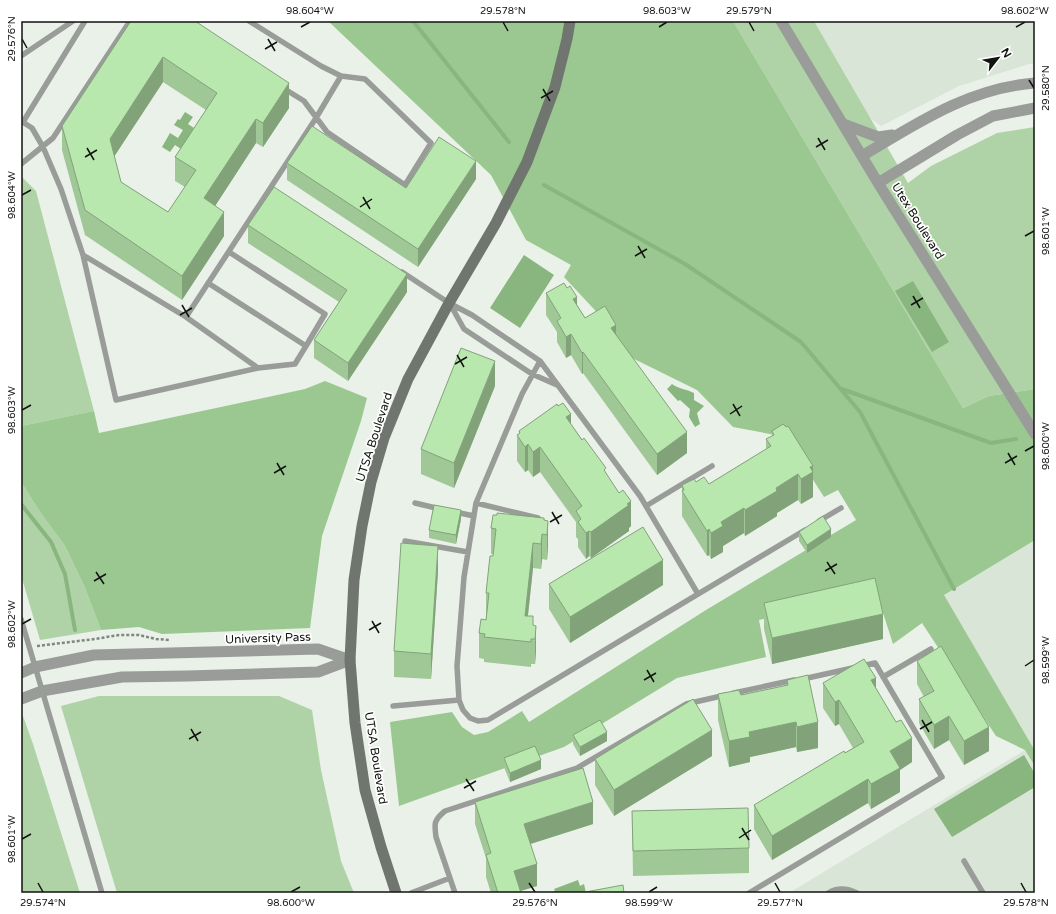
<svg xmlns="http://www.w3.org/2000/svg" width="1056" height="914" font-family="'Varela Round',sans-serif">
	<style>
		.built { fill: #d9e5d6 }
		.green { fill: #afd3a7 }
		.forest { fill: #9bc890 }
		.water { fill: #89b57f }
		.lines { fill: none; stroke-linecap: round; stroke-linejoin: round }
		.stream { stroke: #89b57f; stroke-width: 4 }
		.path { stroke: #818680; stroke-width: 2.5; stroke-dasharray: 3 2; stroke-linecap: butt }
		.service { stroke: #999c99; stroke-width: 5.5 }
		.minor { stroke: #999c99; stroke-width: 11 }
		.tertiary { stroke: #999c99; stroke-width: 11 }
		.secondary { stroke: #717570; stroke-width: 11 }
		.wall { fill: #9fc896; fill-rule: evenodd }
		.shaded-wall { fill: #82a27a }
		.building { fill: #b9e8af; stroke: #82a27a; fill-rule: evenodd }
		.ticks { fill: none; stroke: #101310; stroke-width: 1.5 }
		.labels { text-anchor: middle; stroke-width: 3.5; stroke-linejoin: round; paint-order: stroke }
		.street-label { font-size: 12px; fill: #101310; stroke: #fff }
		.neatline { fill: none; stroke: #101310; stroke-width: 1.5 }
		.ticks-label { font-size: 10px; text-anchor: middle; fill: #101310 }
	</style>
	<rect width="100%" height="100%" fill="#e9f1e8"/>
	<path class="built" d="M814 21H1035V64H1029L959 86 881 126 870 118Z
		M1035 540V893H789L1025 750 934 600Z"/>
	<path class="green" d="M733 21H814L908 183 931 166 997 133 1035 127V389L989 396 963 408Z
		M21 176 36 191 94 411 21 426Z
		M21 482 40 512 65 546 85 588 101 630 40 640 21 575Z
		M99 696H279L312 710 321 770 341 861 354 893H117L61 706Z
		M23 716 33 744 80 893H21V717Z"/>
	<path class="forest" d="M328 21H733L963 408 989 396 1035 389V540L944 595 1035 751V766L1025 750 996 736 922 623 893 644 876 591 759 620 766 657 677 678 564 747 399 806 390 722 452 712 462 727 474 735 488 732 522 711 529 722 706 610 856 520 838 490 824 497 786 437 733 427 697 390 624 354 605 321 564 277 571 265 526 240 491 175Z
		M325 381 367 398 361 421 322 536 310 628 162 634 139 627 101 630 85 588 65 546 40 512 21 482V426L94 411 99 433 305 389Z"/>
	<path class="water" d="M185 112 193 117 188 124 197 130 184 151 175 145 170 152 162 147 170 133 178 138 183 130 174 125 178 119 180 120Z
		M524 255 554 275 520 328 490 308Z
		M913 281 949 342 932 352 895 291Z
		M672 384C679 389 686 389 694 393V400L704 406 697 413 700 424 695 427 689 417 690 409 680 400 678 401 667 389Z
		M1024 755 1035 774V787L952 837 934 809Z
		M578 880 580 886 584 884 586 893H553L552 892 555 891 554 889Z"/>
	<g class="lines">
		<path class="stream" d="M413 21 509 142
			M544 185 685 264 801 342 860 412 954 589
			M842 389 991 443 1016 439
			M21 504 51 542 65 574 75 630"/>
		<path class="path" d="M37 646 95 639 119 635H139L156 639 169 640"/>
		<path class="service" d="M249 21 321 66 341 76 365 79 431 143 405 185 327 132 304 101 283 88
			M21 56 73 21
			M21 121 32 128 43 147 61 189 83 255 116 400 258 368 186 317
			M23 122 85 21
			M21 164 53 138 130 21
			M83 255 186 317 316 118 341 76
			M402 272 449 303 472 315 540 361 640 496 698 594
			M208 283 306 346 325 314 229 252
			M450 304 464 329 532 374 557 385
			M540 361 522 394 476 503 464 577 457 666 459 700 463 710 470 718 478 721 488 720 805 530
			M258 368 295 364 306 346
			M415 503 440 509
			M476 503 538 518
			M646 506 712 466
			M455 512 474 516
			M819 521 841 508
			M405 541 468 552
			M21 619 102 893
			M883 677 931 649
			M734 693 794 680
			M393 706 459 700
			M964 861 983 893
			M411 893 450 878
			M455 893 436 837C434 823 434 820 445 811L577 768 686 704 726 695
			M749 893 942 777 875 663 803 679
			M828 893C838 887 847 888 857 893"/>
		<path class="minor" d="M781 21 878 183 1035 434
			M843 124 878 137 892 135
			M862 156C917 123 969 88 1035 83
			M878 183 957 135 993 116 1035 108"/>
		<path class="tertiary" d="M21 673 35 667 94 655 318 649 350 660
			M21 699 42 691 122 677 187 676 318 672 350 660"/>
		<path class="secondary" d="M396 893 381 847 365 790 355 723 350 660 354 580 362 526 371 482 384 438 408 379 449 303 496 223 527 162 555 87 567 39 570 21"/>
	</g>
	<path class="wall" d="M131 21 289 108 263 147 256 143 215 206 224 236 182 300 85 235 62 150V126ZM163 82 206 110 175 157V181L185 187 168 212 121 182 114 156Z
		M287 163 406 188 476 179 418 267 287 180Z
		M248 225 407 292 348 381 314 358V340L339 302 248 243Z
		M567 288 585 318 616 334 687 453 657 475 583 373 582 374 571 355 566 358 557 342V332L546 315V293Z
		M495 386 454 488 421 474V449Z
		M558 406 606 473 631 526 629 528V531L591 558 589 556 586 559 578 547V539L576 537V522L540 472 533 477 528 470 525 472 517 461V435L519 434V431Z
		M772 431 813 466V497L801 504 798 500 777 513V516L745 536 744 533 723 546V552L711 559 709 555 707 556 682 516V485L696 482 709 484 766 449V439L772 436Z
		M461 519 456 544 429 538V530Z
		M544 520 548 521V546L547 560 542 559 541 569 533 568 528 616 533 625 536 651 535 664H531V667L484 662V659L479 658V633L486 620V593L493 554H491V528Z
		M799 532 831 537 807 553 799 541Z
		M438 571 431 679 394 677V651Z
		M549 584 663 585 570 643 549 609Z
		M764 603 883 639 772 664 764 629Z
		M917 661 989 751 964 765 949 740 934 749 919 723V699L924 697 917 684Z
		M787 680 818 748 797 752 796 747 750 757V762L729 767 718 720V694L741 695 787 685Z
		M823 683 876 688 912 762 900 770V792L871 809 868 803 772 860 754 829V805L853 748 839 724 835 726 823 708Z
		M573 735 607 741 580 756 573 744Z
		M712 756 614 816 595 785V759Z
		M504 758 541 769 510 782 504 767Z
		M475 802 593 824 530 844 537 886 520 891 521 893H491L486 877V858L475 824Z
		M632 811 749 848V873L633 876Z"/>
	<path class="shaded-wall" d="M163 57V82L110 163V139Z
		M289 83V108L263 147V123Z
		M256 119V143L204 223V198Z
		M476 161V179L418 267V249Z
		M224 212V236L182 300V276Z
		M407 274V292L348 381V363Z
		M577 297V318L573 299Z
		M616 325V346L611 328Z
		M571 334V355L566 358V337Z
		M583 352V373L582 374V353Z
		M495 361V386L454 488V463Z
		M571 414V440L566 417Z
		M687 432V453L657 475V454Z
		M528 444V470L525 472V447Z
		M540 447V472L533 477V452Z
		M813 466V497L801 504V479L810 467Z
		M798 474V500L777 513V516L745 536V510L776 488Z
		M631 501V526L629 528V531L591 558V532Z
		M744 508V533L723 546V552L711 559V533L721 522Z
		M461 510V519L456 544V535Z
		M548 521V546L547 560V535Z
		M709 529V555L707 556V531Z
		M831 529V537L807 553V545Z
		M589 531V556L586 559V533Z
		M542 534V559L541 569V544Z
		M533 543V568L525 641V616Z
		M438 546V571L431 679V654Z
		M663 560V585L570 643V617Z
		M883 614V639L772 664V638Z
		M536 626V651L535 664V639Z
		M876 678V702L871 680Z
		M839 700V724L835 726V702Z
		M949 716V740L934 749V725Z
		M796 722V747L750 757V762L729 767V741L749 732Z
		M818 722V748L797 752V727Z
		M989 727V751L964 765V741Z
		M712 730V756L614 816V790Z
		M607 732V741L580 756V747Z
		M912 738V762L900 770V792L871 809V784L890 751Z
		M541 760V769L510 782V773Z
		M868 779V803L772 860V836Z
		M593 802V824L524 846V824Z
		M537 864V886L514 893V871Z"/>
	<path class="building" d="M131 21H195L289 83 263 123 256 119 204 198 224 212 182 276 85 210 62 126ZM163 57 217 93 175 157 196 170 168 212 121 182 110 139Z
		M312 126 406 188 439 137 476 161 418 249 287 163Z
		M274 187 407 274 348 363 314 340 347 290 248 225Z
		M564 283 567 288 570 286 577 297 573 299 585 318 605 306 616 325 611 328 687 432 657 454 583 352 582 353 571 334 566 337 557 321 561 318 546 293Z
		M461 348 495 361 454 463 421 449Z
		M563 403 571 414 566 417 582 440 584 438 606 468 604 470 619 493 623 490 631 501 627 504 629 505 591 532 589 531 586 533 578 522 581 519 576 511 582 506 540 447 533 452 528 444 525 447 517 435 520 433 519 431 557 404 558 406Z
		M783 424 786 427 788 426 813 466 810 467 813 472 801 479 798 474 776 488 777 491 745 510 744 508 721 522 723 526 711 533 709 529 707 531 682 491 684 490 682 485 694 479 696 482 704 477 709 484 771 446 766 439 774 435 772 431Z
		M434 505 461 510 456 535 429 530Z
		M497 513 544 518V520L548 521 547 535 542 534 541 544 533 543 525 616H533V625L536 626 535 639H531V642L484 637 485 634 479 633 481 619 486 620 489 593H486L490 556H493L496 529 491 528 493 515H497Z
		M823 516 831 529 807 545 799 532Z
		M643 527 663 560 570 617 549 584Z
		M401 543 438 546 431 654 394 651Z
		M875 578 883 614 772 638 764 603Z
		M941 646 989 727 964 741 949 716 934 725 919 699 934 691 917 661Z
		M864 659 876 678 871 680 896 722 901 720 912 738 890 751 900 768 871 784 868 779 772 836 754 805 844 751 845 753 864 742 839 700 835 702 823 683Z
		M808 675 818 722 797 727 796 722 749 732 750 737 729 741 718 694 739 690 741 695 788 685 787 680Z
		M693 699 712 730 614 790 595 759Z
		M600 720 607 732 580 747 573 735Z
		M535 746 541 760 510 773 504 758Z
		M583 768 593 802 524 824 537 864 514 871 521 893H498L486 855 491 853 475 802Z
		M748 808 749 848 633 851 632 811Z
		M623 885 624 893H580Z"/>
	<path class="ticks" d="M503 22 508 31M749 22 754 31M301 27 310 22M659 27 667 22M1016 27 1025 22M22 39 27 48M268 39 275 51M265 49 277 42M1029 80 1034 88M543 89 550 101M541 98 553 91M818 138 825 150M816 147 828 140M87 148 94 160M85 157 97 150M22 195 31 190M363 197 370 209M360 207 372 199M1025 236 1034 231M638 246 645 258M635 256 647 249M913 296 920 308M182 305 189 317M911 305 923 298M180 315 192 308M457 355 464 367M455 364 467 357M733 404 740 416M22 410 31 405M730 414 742 406M1025 451 1034 446M1008 453 1015 465M277 463 284 475M1005 463 1017 456M274 473 286 466M552 512 559 524M550 522 562 515M827 562 835 574M825 571 837 564M96 572 104 584M94 581 106 574M372 621 379 633M22 624 31 619M369 630 381 623M1025 666 1034 660M647 670 654 682M644 680 656 673M922 720 929 732M191 729 198 741M920 729 932 722M189 739 201 732M466 779 474 791M464 788 476 781M742 828 749 840M739 838 751 830M22 839 31 834M38 883 43 892M529 883 535 892M775 883 780 892M1021 883 1026 892M291 892 300 887M649 892 657 887"/>
	<g class="labels">
		<g class="street-label">
			<text transform="translate(918 221) rotate(58)" y="4">Utex Boulevard</text>
			<text transform="translate(374 437) rotate(-72)" y="4">UTSA Boulevard</text>
			<text transform="translate(268 638) rotate(-2)" y="4">University Pass</text>
			<text transform="translate(376 758) rotate(81)" y="4">UTSA Boulevard</text>
		</g>
	</g>
	<rect width="1056" height="914" fill="none" stroke="#ffffff" stroke-width="44"/>
	<g transform="translate(998 58) rotate(59)" stroke="#ffffff" stroke-width="3" paint-order="stroke">
	<path d="M0-3L7 15L0 10L-7 15Z" fill="#101310"/>
	<text y="-6" font-size="11" font-weight="bold" text-anchor="middle" fill="#101310">N</text>
	</g>
	<rect x="22" y="22" width="1012" height="870" class="neatline"/>
	<g class="ticks-label">
		<text x="310" y="14">98.604°W</text>
		<text x="503" y="14">29.578°N</text>
		<text x="667" y="14">98.603°W</text>
		<text x="749" y="14">29.579°N</text>
		<text x="1025" y="14">98.602°W</text>
		<text transform="translate(11 39) rotate(-90)" y="4">29.576°N</text>
		<text transform="translate(1045 88) rotate(-90)" y="4">29.580°N</text>
		<text transform="translate(11 195) rotate(-90)" y="4">98.604°W</text>
		<text transform="translate(1045 231) rotate(-90)" y="4">98.601°W</text>
		<text transform="translate(11 410) rotate(-90)" y="4">98.603°W</text>
		<text transform="translate(1045 446) rotate(-90)" y="4">98.600°W</text>
		<text transform="translate(11 624) rotate(-90)" y="4">98.602°W</text>
		<text transform="translate(1045 660) rotate(-90)" y="4">98.599°W</text>
		<text transform="translate(11 839) rotate(-90)" y="4">98.601°W</text>
		<text x="43" y="906">29.574°N</text>
		<text x="291" y="906">98.600°W</text>
		<text x="535" y="906">29.576°N</text>
		<text x="649" y="906">98.599°W</text>
		<text x="780" y="906">29.577°N</text>
		<text x="1026" y="906">29.578°N</text>
	</g>
</svg>
